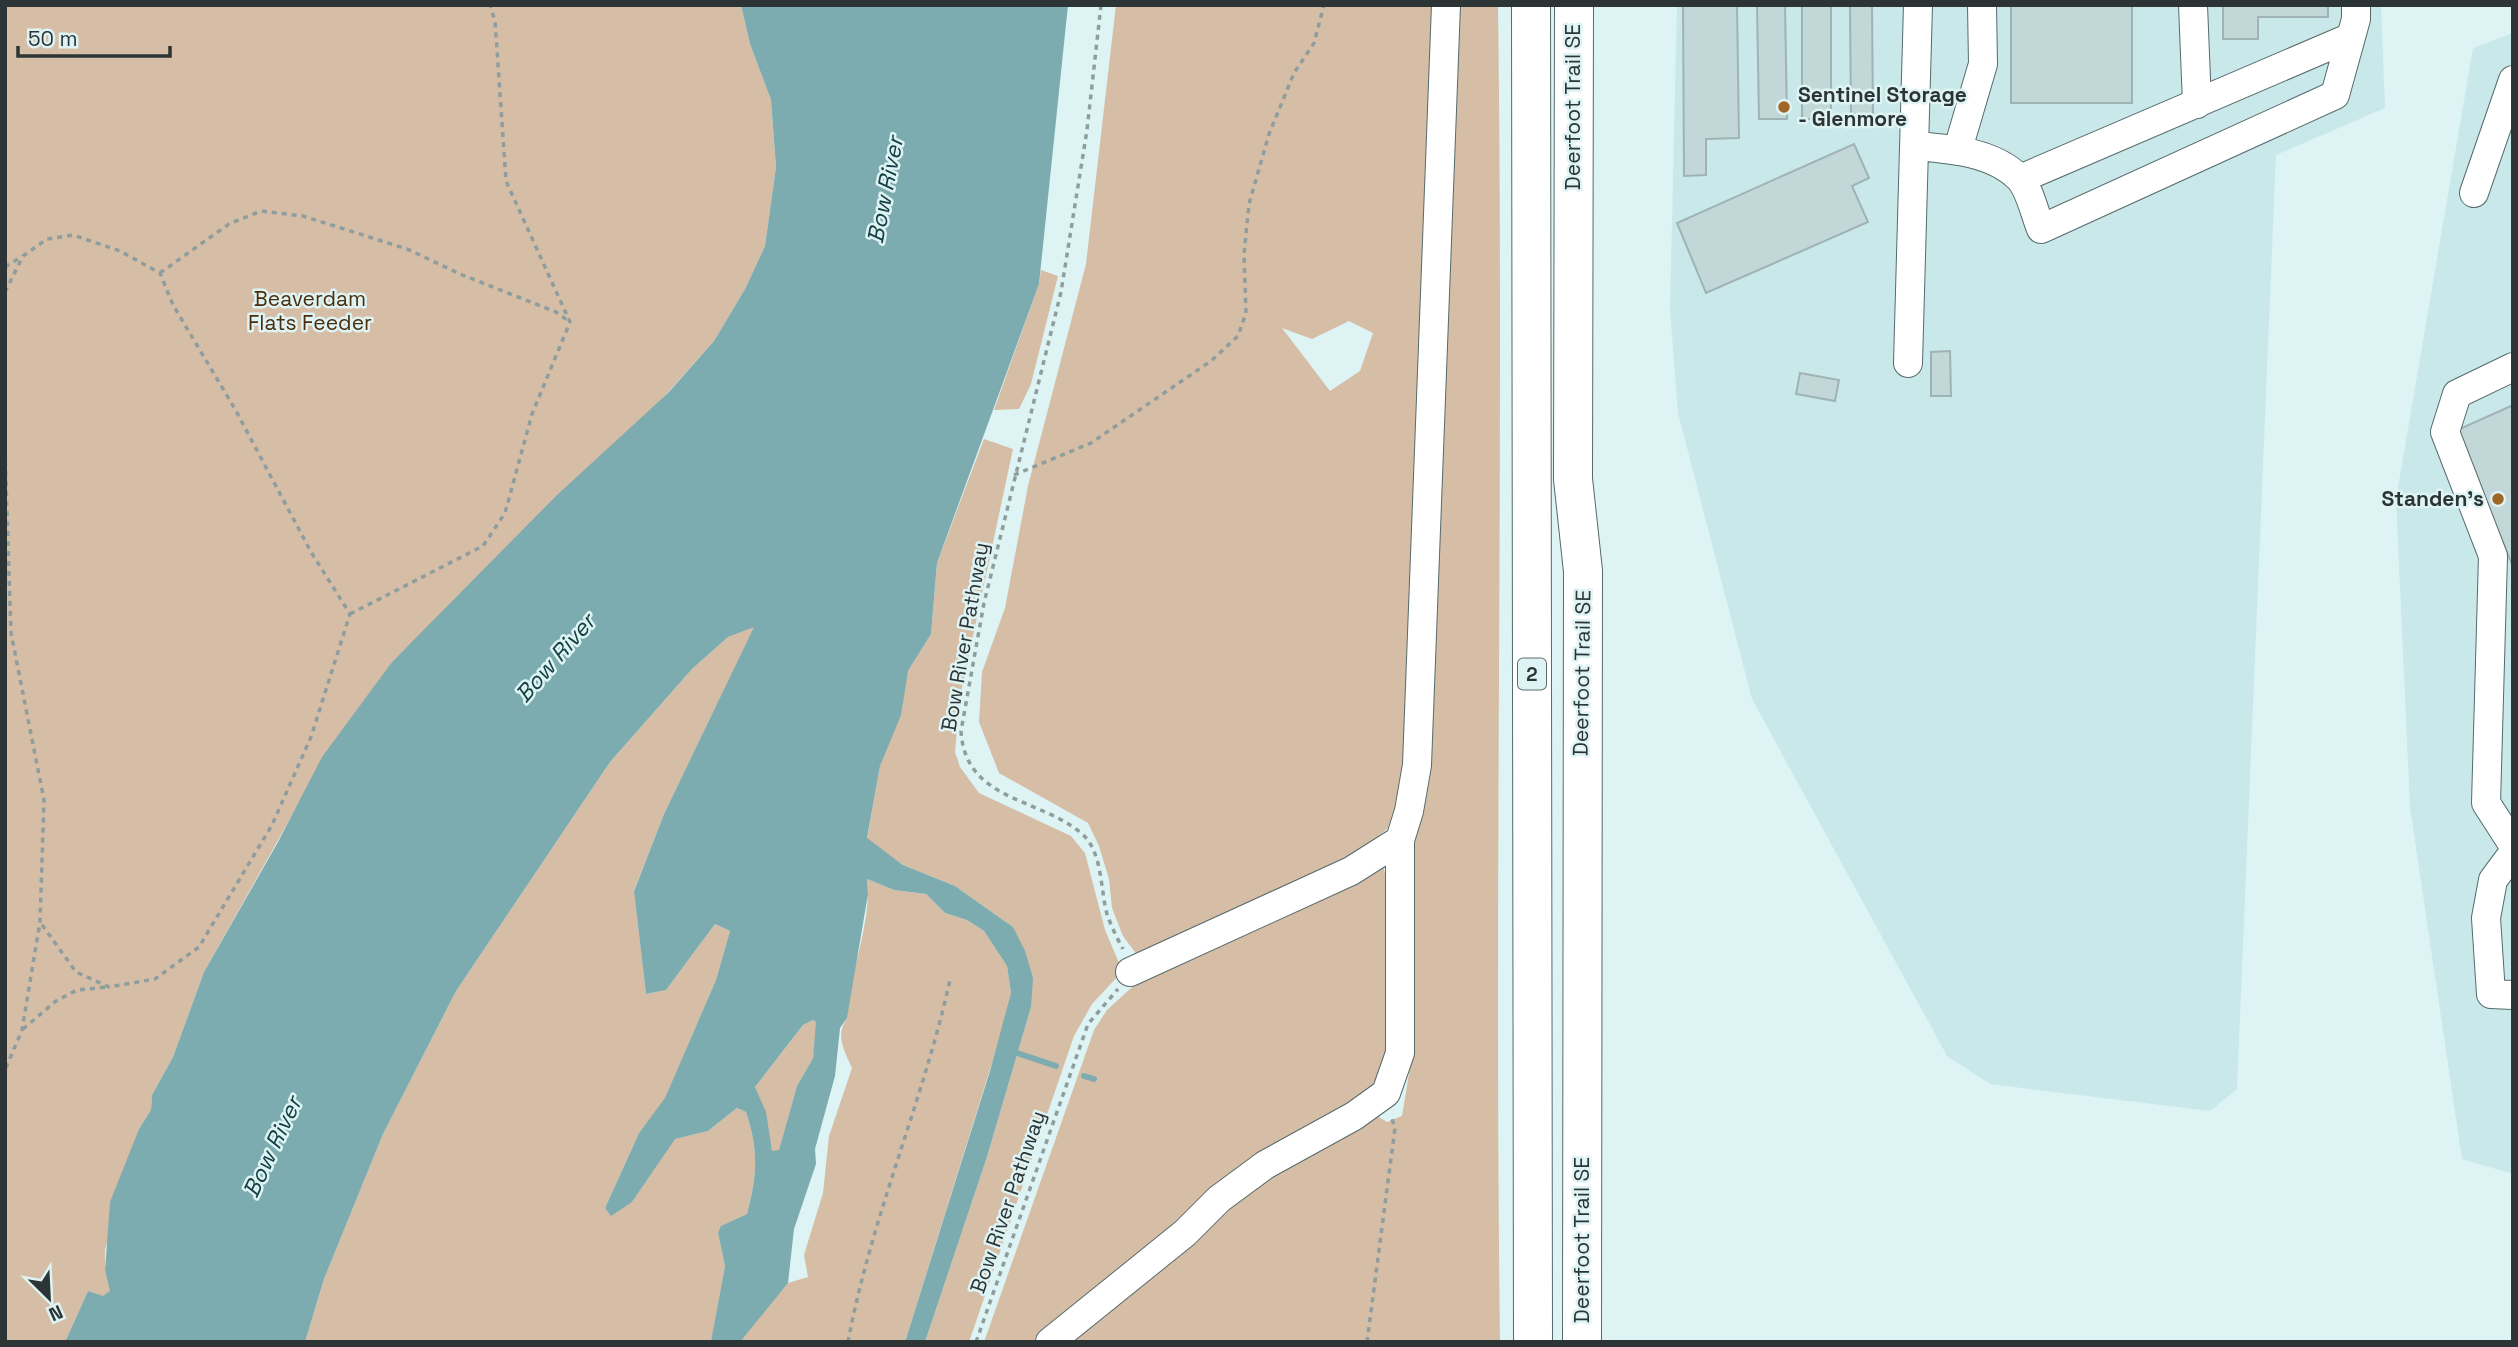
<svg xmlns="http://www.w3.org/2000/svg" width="2518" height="1347" font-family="'Space Grotesk',sans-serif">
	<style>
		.built { fill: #c9e8ea }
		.green { fill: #d6bda5; fill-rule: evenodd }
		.water { fill: #7dacb0; fill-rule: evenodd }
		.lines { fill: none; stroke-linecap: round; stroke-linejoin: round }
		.stream { stroke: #7dacb0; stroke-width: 6 }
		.building { fill: #c2d7d8; stroke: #9fb3b4; stroke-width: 2 }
		.minor-casing { stroke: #576a6b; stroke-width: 30 }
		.highway-casing { stroke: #576a6b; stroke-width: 40 }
		.path { stroke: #8e9d9e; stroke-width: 3.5; stroke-dasharray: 5 5; stroke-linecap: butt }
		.minor { stroke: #fff; stroke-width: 28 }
		.highway { stroke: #fff; stroke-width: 38 }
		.poi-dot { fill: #a06625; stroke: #def3f4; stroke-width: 2.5 }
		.labels { text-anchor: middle; stroke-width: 5; stroke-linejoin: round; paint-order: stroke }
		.shield { fill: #def3f4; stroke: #616d6e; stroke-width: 2 }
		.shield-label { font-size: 19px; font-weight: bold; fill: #2c3435 }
		.poi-label { font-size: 21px; font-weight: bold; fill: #2c3435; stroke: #def3f4; text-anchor: start }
		.street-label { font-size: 21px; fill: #2c3435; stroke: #def3f4 }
		.park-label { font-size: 21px; fill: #4b2d0b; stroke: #def3f4 }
		.water-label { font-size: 23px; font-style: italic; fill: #134043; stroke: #def3f4 }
	</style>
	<rect width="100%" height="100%" fill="#def3f4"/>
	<path class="built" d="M1677 5H2381L2385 108 2276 155 2237 1089 2210 1111 1990 1084 1947 1056 1752 699 1678 413 1670 310Z
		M2513 33V1174L2462 1159 2410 807 2396 499 2473 48Z"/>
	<path class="green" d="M5 5H741L750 44 771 100 776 167 765 246 745 289 714 341 653 409 392 662 295 810 204 972 173 1057 152 1095 151 1110 139 1129 105 1250V1270L111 1291 103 1297 88 1291 65 1342H5Z
		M1116 5H1439L1408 715 1401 789 1388 828 1354 857 1137 955 1123 936 1112 908 1109 879 1099 846 1088 823 999 773 979 722 982 672 1005 608 1028 486 1086 264ZM1349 321 1373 333 1360 371 1330 391 1282 328 1312 339Z
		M1457 5H1498C1504 451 1494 896 1500 1342H984L1094 1030 1107 1010 1141 979 1382 862 1391 896 1392 992 1386 1056 1378 1085 1253 1180 1374 1114 1387 1122 1402 1116 1410 1068 1409 918Z
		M1041 270 1058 276 1031 384 1019 409 994 410 1039 284Z
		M984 439 1013 449 960 697 955 752 960 767 979 793 1071 836 1085 853 1105 930 1120 965 1119 975 1092 1004 1074 1036 969 1342H925L987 1157 1031 1007 1013 927 955 886 903 865 867 839 880 766 908 671 931 634 937 563Z
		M755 626 664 814 634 890 646 994 666 990 715 924 730 931 716 980 665 1099 639 1133 605 1208 632 1202 674 1139 708 1131 737 1108 746 1112C759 1151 757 1174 747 1214L722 1226 718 1233 725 1266 711 1342H305L324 1279 383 1134 456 991 610 762 692 669 728 637Z
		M867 879 894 890 926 894 945 913 967 920 984 931 1007 966 1011 993 1006 1018 905 1342H737L788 1283 808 1277 804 1255 823 1193 829 1136 852 1068C844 1050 835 1036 847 1018 849 971 872 926 867 879Z
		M813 1020 817 1022 813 1058 797 1086 779 1151H772L755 1087 803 1025Z"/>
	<path class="water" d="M741 5H1068L1039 284 937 563 931 634 908 671 901 715 880 766 867 838 903 865 955 886 1013 927 1025 951 1033 978 1031 1007 987 1157 925 1342H905L990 1071 1011 993 1007 966 984 931 967 920 945 913 926 894 894 890 867 879 868 894 847 1018 840 1028 835 1076 815 1149 816 1164 794 1229 788 1283 740 1342 711 1341 725 1266 718 1233 721 1226 747 1214C757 1175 759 1151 746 1112L737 1108 708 1131 675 1139 632 1202 611 1216 605 1208 639 1133 665 1098 716 980 730 931 715 924 666 990 646 994 634 891 664 814 754 627 728 637 692 669 610 762 456 991 383 1134 324 1279 305 1342H65L88 1291 103 1296 110 1291 105 1270 110 1202 139 1129 151 1110 152 1095 173 1057 204 972 278 842 322 757 392 662 557 495 668 393 714 341 745 289 765 246 776 167 771 100 750 44ZM813 1020 816 1022 813 1058 797 1086 779 1150 772 1151 766 1112 755 1087 803 1025Z"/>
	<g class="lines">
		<path class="stream" d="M1017 1053 1056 1066
			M1084 1076 1094 1079"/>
	</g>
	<path class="building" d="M1683 5H1737L1739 138 1706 139V175L1684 176Z
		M1757 5H1785L1787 119H1759Z
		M1802 5H1831V119H1802Z
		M1850 5H1872L1873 119H1851Z
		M2011 5H2132V103H2011Z
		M2223 5H2328V17H2258V39H2223Z
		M1854 144 1869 178 1852 186 1868 222 1706 293 1677 223Z
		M1950 351 1951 396H1931V352Z
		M1800 373 1839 380 1835 401 1796 394Z
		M2513 405V566L2453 432Z"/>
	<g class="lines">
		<defs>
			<path id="minor" d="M2193 5 2197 104
				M1916 146C1951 149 1993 152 2019 178 2030 189 2035 215 2041 229L2335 95 2356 19V5
				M1958 149 1983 64 1982 5
				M2020 179 2351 37
				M2474 193 2513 80
				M1908 363 1918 5
				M2513 367 2457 394 2445 432 2493 556 2486 803 2513 845
				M2513 853 2493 880 2486 918 2491 994 2513 995
				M1130 972 1351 871 1400 840
				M1050 1342 1185 1233 1219 1199 1265 1165 1354 1116 1386 1093 1400 1053V840L1409 811 1417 765 1446 5"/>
			<path id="highway" d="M1531 5 1533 1342
				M1574 5 1573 479 1583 571 1582 1342"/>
		</defs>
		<use href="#minor" class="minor-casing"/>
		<use href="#highway" class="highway-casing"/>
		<path class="path" d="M1101 5 1087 130 1061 292 984 603 961 731C965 801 1038 797 1081 833 1103 851 1100 889 1107 914 1111 926 1117 938 1123 949
			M5 267 21 257
			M160 273 229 224 261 211 303 216 407 249 460 274 556 312 570 322
			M5 292 23 256 47 239 73 235 120 251 160 273 173 305 235 409 311 552 350 614 311 737 272 825 199 947 155 979 109 987 76 972 40 922
			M5 451 11 633 44 800 40 922 22 1030 5 1070
			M1014 475 1091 443 1211 361 1238 336 1246 313 1244 254 1249 204 1269 134 1294 73 1314 43 1324 5
			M350 614 483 546 505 513 532 414 570 322 506 181 495 21 490 5
			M23 1029 56 1001 77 990 107 987
			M848 1342C871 1218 923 1102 950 980
			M976 1342 1088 1024 1118 989
			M1367 1342 1395 1128 1392 1119"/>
		<use href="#minor" class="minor"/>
		<use href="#highway" class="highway"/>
	</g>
	<g class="poi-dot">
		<circle cx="1784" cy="107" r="7"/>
		<circle cx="2498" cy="499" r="7"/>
	</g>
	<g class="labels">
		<rect class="shield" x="1518" y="658.5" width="28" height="31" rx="5"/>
		<g class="shield-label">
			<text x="1532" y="681">2</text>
		</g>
		<g class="poi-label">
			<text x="1798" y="102">Sentinel Storage<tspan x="1798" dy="24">- Glenmore</tspan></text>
			<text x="2484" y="506" text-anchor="end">Standen's</text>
		</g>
		<g class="street-label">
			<text transform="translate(1573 107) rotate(-90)" y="7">Deerfoot Trail SE</text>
			<text transform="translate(965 637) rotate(-80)" y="7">Bow River Pathway</text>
			<text transform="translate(1582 673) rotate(-89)" y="7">Deerfoot Trail SE</text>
			<text transform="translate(1008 1202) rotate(-71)" y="7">Bow River Pathway</text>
			<text transform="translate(1582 1240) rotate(-90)" y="7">Deerfoot Trail SE</text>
		</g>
		<g class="park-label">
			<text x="310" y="306">Beaverdam<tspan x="310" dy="24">Flats Feeder</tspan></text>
		</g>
		<g class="water-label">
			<text transform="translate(885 190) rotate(-79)" y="8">Bow River</text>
			<text transform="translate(555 658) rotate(-49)" y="8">Bow River</text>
			<text transform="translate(272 1147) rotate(-65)" y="8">Bow River</text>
		</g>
	</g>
	<rect width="2518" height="1347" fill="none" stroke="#2c3435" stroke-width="14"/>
	<g transform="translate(49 1298) rotate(156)" stroke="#def3f4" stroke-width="5" paint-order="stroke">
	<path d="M0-5L12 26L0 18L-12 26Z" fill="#2c3435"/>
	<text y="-10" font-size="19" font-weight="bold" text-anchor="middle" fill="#2c3435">N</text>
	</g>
	<path d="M18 46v10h152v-10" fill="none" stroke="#2c3435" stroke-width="3.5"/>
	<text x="28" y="46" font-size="21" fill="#2c3435" stroke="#def3f4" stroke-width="5" paint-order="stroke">50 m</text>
</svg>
